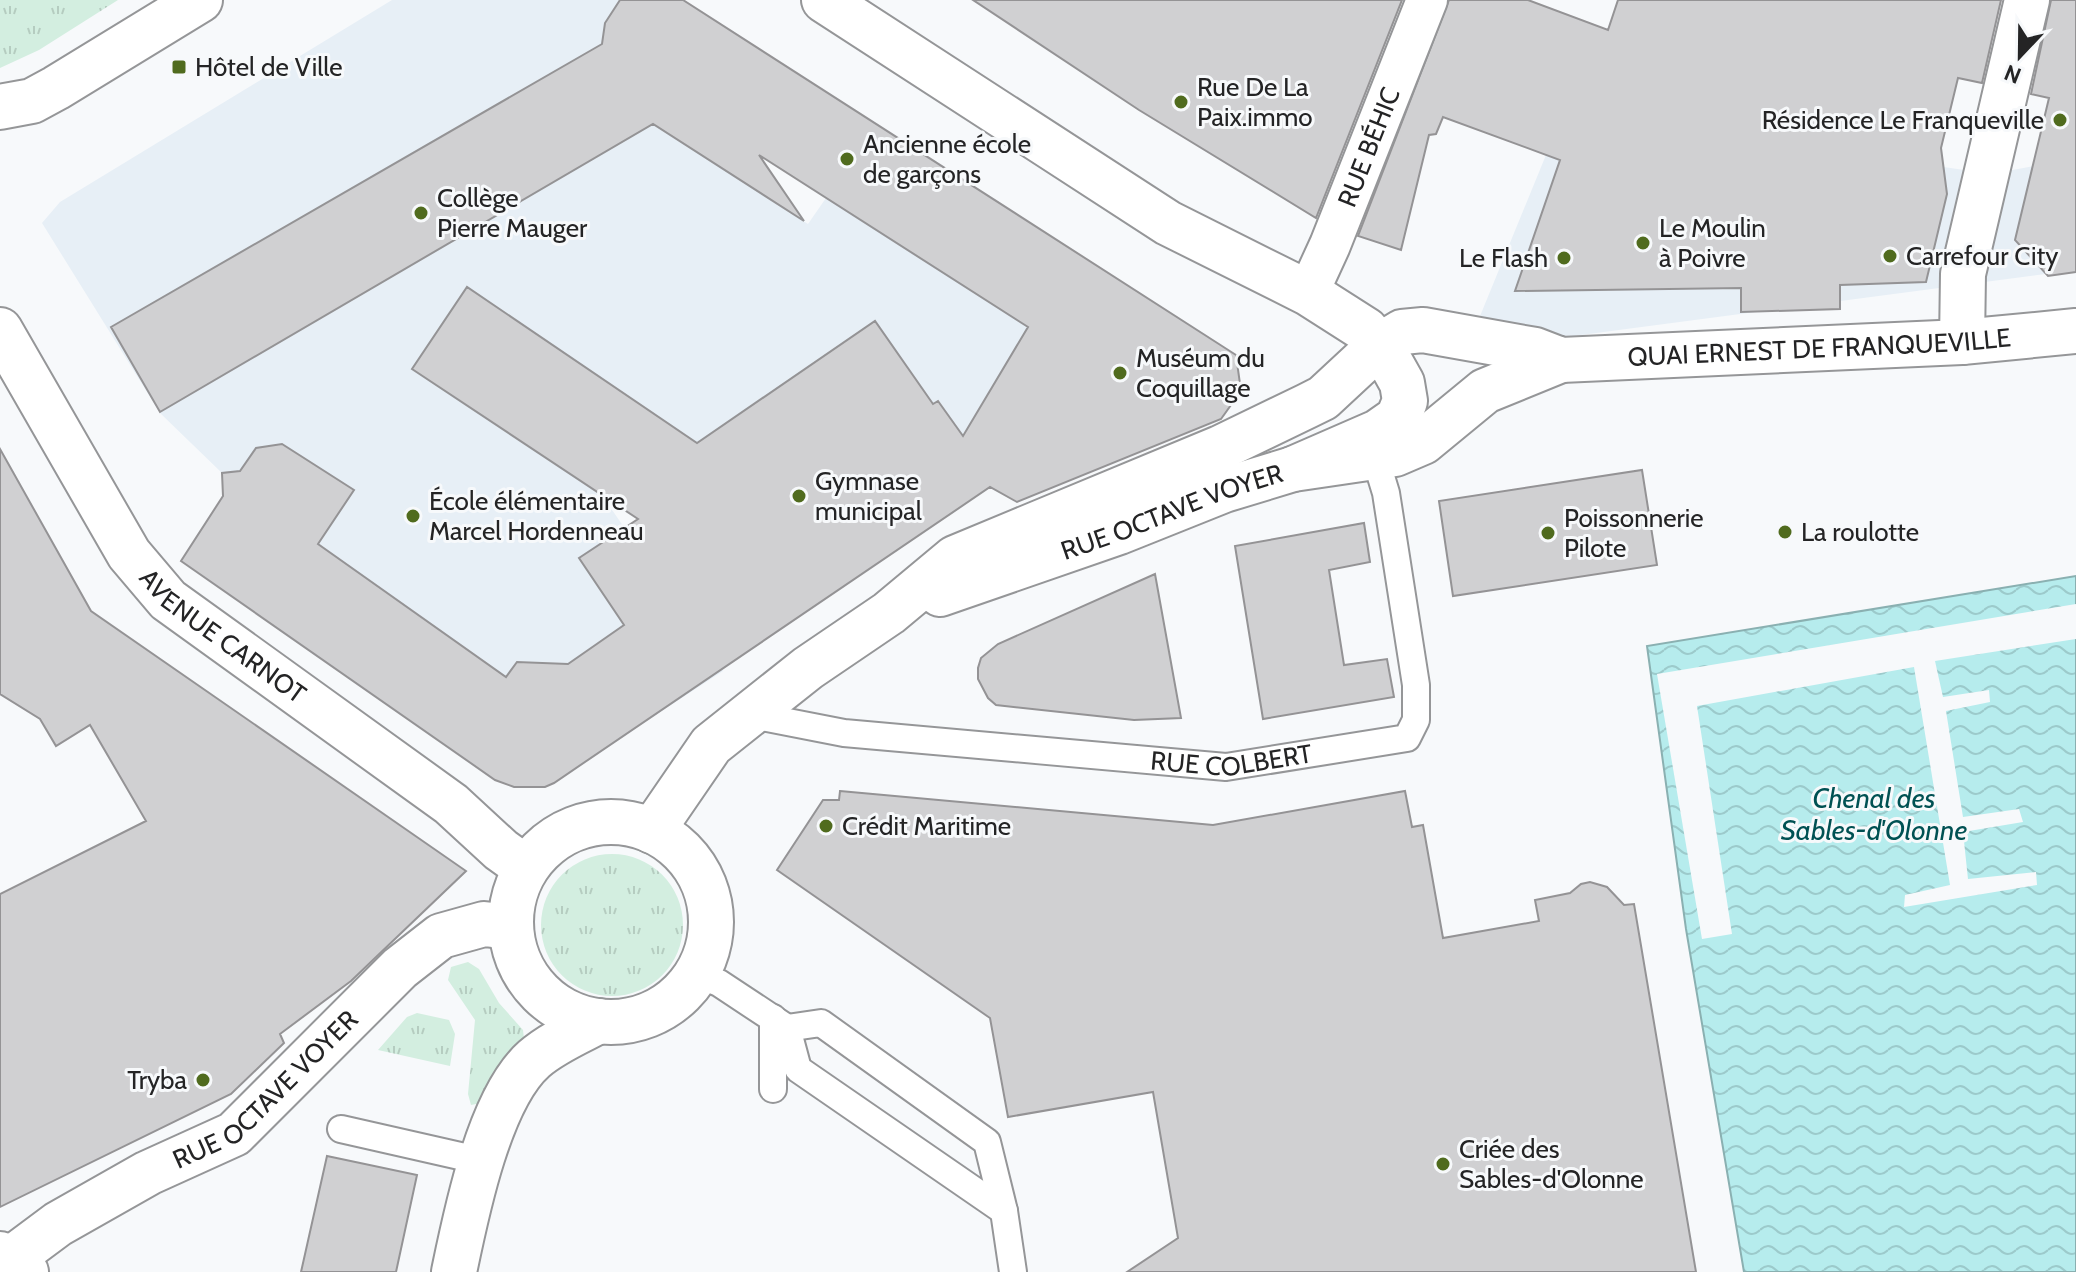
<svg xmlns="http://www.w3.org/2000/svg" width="2076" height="1272" font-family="Cabin,sans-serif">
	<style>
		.built { fill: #e7eff6 }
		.grass { fill: url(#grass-tufts) }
		.water { fill: url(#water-waves); stroke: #8ab0b1; stroke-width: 2 }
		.pier { fill: #f7f9fb }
		.building { fill: #d0d0d2; stroke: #949395; stroke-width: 2 }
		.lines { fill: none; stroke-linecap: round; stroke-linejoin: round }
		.service-casing { stroke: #959698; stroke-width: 30 }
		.pedestrian-casing { stroke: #959698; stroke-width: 44 }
		.minor-casing { stroke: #959698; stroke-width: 48 }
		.tertiary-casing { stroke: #959698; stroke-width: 48 }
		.secondary-casing { stroke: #959698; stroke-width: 48 }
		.service { stroke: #fff; stroke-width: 26 }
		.pedestrian { stroke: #fff; stroke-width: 40 }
		.minor { stroke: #fff; stroke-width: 44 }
		.tertiary { stroke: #fff; stroke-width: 44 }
		.secondary { stroke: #fff; stroke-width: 44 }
		.poi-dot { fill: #506b1e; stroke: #f7f9fb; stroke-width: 3 }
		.labels { text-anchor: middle; stroke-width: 6; stroke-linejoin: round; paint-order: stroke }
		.poi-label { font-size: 26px; fill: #242425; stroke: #f7f9fb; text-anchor: start }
		.street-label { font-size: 26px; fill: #242425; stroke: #f7f9fb }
		.water-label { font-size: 28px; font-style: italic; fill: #005153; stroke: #f7f9fb }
	</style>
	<defs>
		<pattern id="grass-tufts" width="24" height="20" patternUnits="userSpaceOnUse" patternTransform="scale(2)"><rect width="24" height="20" fill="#d3eee0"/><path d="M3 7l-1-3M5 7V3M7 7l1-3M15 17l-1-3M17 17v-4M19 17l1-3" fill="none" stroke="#b5ccc0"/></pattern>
		<pattern id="water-waves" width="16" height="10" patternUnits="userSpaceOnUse" patternTransform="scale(2)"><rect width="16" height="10" fill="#b6eced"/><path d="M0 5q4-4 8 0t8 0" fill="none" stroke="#9ccacb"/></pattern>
	</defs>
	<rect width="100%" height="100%" fill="#f7f9fb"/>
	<path class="built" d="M392 0H620L605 23 601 54 654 124 808 224 826 198 1028 327 958 443 954 423 939 401 933 404 875 321 608 504 723 671 545 787H514L495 780 181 561 223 496 222 473 160 413 42 223 60 202Z
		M1564 111 1991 174 2076 158V270L1543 340 1478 321Z"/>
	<path class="grass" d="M0 0H118L39 50 0 68Z
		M541 925a71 71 0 1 1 142 0a71 71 0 1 1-142 0Z
		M468 962 479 969 499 1003 523 1030 525 1047 486 1102 471 1105 468 1094 475 1020 448 980 451 967Z
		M417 1013 449 1020 455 1034 450 1066 378 1050 407 1017Z"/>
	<path class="water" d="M2076 576V1272H1744L1686 929 1647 646Z"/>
	<path class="pier" d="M2076 604V639L1935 661 1943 697 1989 690 1990 702 1946 711 1963 817 2019 809 2023 822 1963 832 1968 879 2036 872 2037 885 1904 907 1905 895 1950 885 1914 667 1697 706 1732 934 1702 939 1657 674Z"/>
	<path class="building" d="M620 0H683L1236 355 1241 391 1221 419 1017 502 990 487 554 783 545 787H514L495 780 181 561 223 496 222 473 240 471 256 448 282 444 354 490 318 544 506 677 517 662 568 664 624 625 579 558 638 519 412 369 467 287 697 443 875 321 933 404 938 401 963 436 1028 327 759 155 804 221 653 124 160 412 111 327 602 44 605 23Z
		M973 0H1402L1316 218 1139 110Z
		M1449 0H1528L1608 30 1618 0H2001L1982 83 1958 78 1941 148 1947 194 1926 282 1840 285V309L1741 312V288L1515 291 1560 160 1443 117 1436 134 1429 135 1401 250 1358 236Z
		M2051 0H2076V272L2048 276 2015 240 2049 98 2031 94Z
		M0 449 91 611 466 871 351 981 280 1034 284 1043 231 1094 0 1207V894L146 821 90 725 56 746 40 719 0 694Z
		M1642 470 1657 565 1453 596 1439 501Z
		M1364 523 1370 562 1329 570 1344 665 1387 659 1394 697 1263 719 1235 546Z
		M1155 574 1181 718 1134 720 996 705 988 698 978 679V668L981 658 998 644Z
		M840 791 1213 825 1405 791 1412 827 1423 825 1443 938 1539 921 1535 900 1570 893 1581 884 1590 882 1607 887 1624 905 1634 904 1696 1272H1127L1178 1238 1153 1092 1008 1117 990 1018 777 870 823 800H839Z
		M327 1156 417 1175 396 1272H301Z"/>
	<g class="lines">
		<defs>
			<g id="service">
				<path id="s1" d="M747 714 844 733 1226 767 1407 738 1416 720V685L1386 493 1372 447"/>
				<path d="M696 974 719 983 787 1028 798 1069 1004 1211"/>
				<path d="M773 1018V1089"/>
				<path d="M787 1028 821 1023 987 1142 1004 1211 1013 1272"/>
				<path d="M341 1129 482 1161"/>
			</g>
			<g id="pedestrian">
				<path id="s2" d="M1308 293 1330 245 1427 0"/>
			</g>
			<path id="minor" d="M0 107 32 101 56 88 200 0
				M1962 342 1963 274 2027 0"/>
			<g id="tertiary">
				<path d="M824 0 1168 223 1308 293 1366 330 1388 358 1402 383 1405 401 1398 418 1378 432 1293 469"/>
				<path id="s3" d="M0 330 129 554 168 600 451 804 501 850 526 868"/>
				<path id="s4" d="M940 594 1119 532 1224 490 1293 469 1395 454 1423 442 1485 391 1561 360"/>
				<circle cx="611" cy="922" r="100"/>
				<path id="s5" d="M652 831 711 745 808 668 889 613 955 558 1220 448 1307 406 1323 398 1379 346 1402 332 1423 330 1535 350 1561 360 1962 342 2076 331"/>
				<path id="s6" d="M11 1259 58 1224 148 1173 234 1134 400 968 441 936 484 924 510 927"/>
				<path d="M454 1272C466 1214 489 1099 534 1059 552 1043 578 1032 599 1021"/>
			</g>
			<path id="secondary" d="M0 1254 26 1272"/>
		</defs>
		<use href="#service" class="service-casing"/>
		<use href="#pedestrian" class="pedestrian-casing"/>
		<use href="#minor" class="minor-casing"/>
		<use href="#tertiary" class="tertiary-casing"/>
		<use href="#secondary" class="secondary-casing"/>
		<use href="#service" class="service"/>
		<use href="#pedestrian" class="pedestrian"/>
		<use href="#minor" class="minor"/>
		<use href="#tertiary" class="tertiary"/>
		<use href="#secondary" class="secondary"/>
	</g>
	<g class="poi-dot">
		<rect x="171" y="59" width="16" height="16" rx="4"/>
		<circle cx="1181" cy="102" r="8"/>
		<circle cx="2060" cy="120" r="8"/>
		<circle cx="847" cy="159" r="8"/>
		<circle cx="421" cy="213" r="8"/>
		<circle cx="1643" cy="243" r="8"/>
		<circle cx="1890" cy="256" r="8"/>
		<circle cx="1564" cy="258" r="8"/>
		<circle cx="1120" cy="373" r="8"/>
		<circle cx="799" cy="496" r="8"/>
		<circle cx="413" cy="516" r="8"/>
		<circle cx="1785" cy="532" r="8"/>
		<circle cx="1548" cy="533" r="8"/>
		<circle cx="826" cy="826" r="8"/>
		<circle cx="203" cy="1080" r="8"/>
		<circle cx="1443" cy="1164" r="8"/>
	</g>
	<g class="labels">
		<g class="poi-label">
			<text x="195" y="76">Hôtel de Ville</text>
			<text x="1197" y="96">Rue De La<tspan x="1197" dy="30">Paix.immo</tspan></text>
			<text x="2044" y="129" text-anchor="end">Résidence Le Franqueville</text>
			<text x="863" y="153">Ancienne école<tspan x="863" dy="30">de garçons</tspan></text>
			<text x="437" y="207">Collège<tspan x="437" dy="30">Pierre Mauger</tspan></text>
			<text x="1659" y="237">Le Moulin<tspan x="1659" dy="30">à Poivre</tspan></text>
			<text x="1906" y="265">Carrefour City</text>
			<text x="1548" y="267" text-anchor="end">Le Flash</text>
			<text x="1136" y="367">Muséum du<tspan x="1136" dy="30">Coquillage</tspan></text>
			<text x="815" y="490">Gymnase<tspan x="815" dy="30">municipal</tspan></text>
			<text x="429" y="510">École élémentaire<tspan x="429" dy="30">Marcel Hordenneau</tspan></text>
			<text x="1564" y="527">Poissonnerie<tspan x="1564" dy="30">Pilote</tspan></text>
			<text x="1801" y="541">La roulotte</text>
			<text x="842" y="835">Crédit Maritime</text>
			<text x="187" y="1089" text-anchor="end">Tryba</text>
			<text x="1459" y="1158">Criée des<tspan x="1459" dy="30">Sables-d'Olonne</tspan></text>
		</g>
		<g class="street-label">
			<text dy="9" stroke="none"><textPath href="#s2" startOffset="158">RUE BÉHIC</textPath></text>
			<text dy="9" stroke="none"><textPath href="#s5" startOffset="1338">QUAI ERNEST DE FRANQUEVILLE</textPath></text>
			<text dy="9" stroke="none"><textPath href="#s4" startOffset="246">RUE OCTAVE VOYER</textPath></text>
			<text dy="9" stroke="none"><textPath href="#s3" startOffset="384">AVENUE CARNOT</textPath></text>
			<text dy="9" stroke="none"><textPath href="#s1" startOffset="488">RUE COLBERT</textPath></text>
			<text dy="9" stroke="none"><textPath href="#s6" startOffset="308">RUE OCTAVE VOYER</textPath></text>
		</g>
		<g class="water-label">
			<text x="1874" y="808">Chenal des<tspan x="1874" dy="32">Sables-d'Olonne</tspan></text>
		</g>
	</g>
	<g transform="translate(2020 56) rotate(202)" stroke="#f7f9fb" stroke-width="6" paint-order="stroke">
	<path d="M0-6L14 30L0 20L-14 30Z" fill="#242425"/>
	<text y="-12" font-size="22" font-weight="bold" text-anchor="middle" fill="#242425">N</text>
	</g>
</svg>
